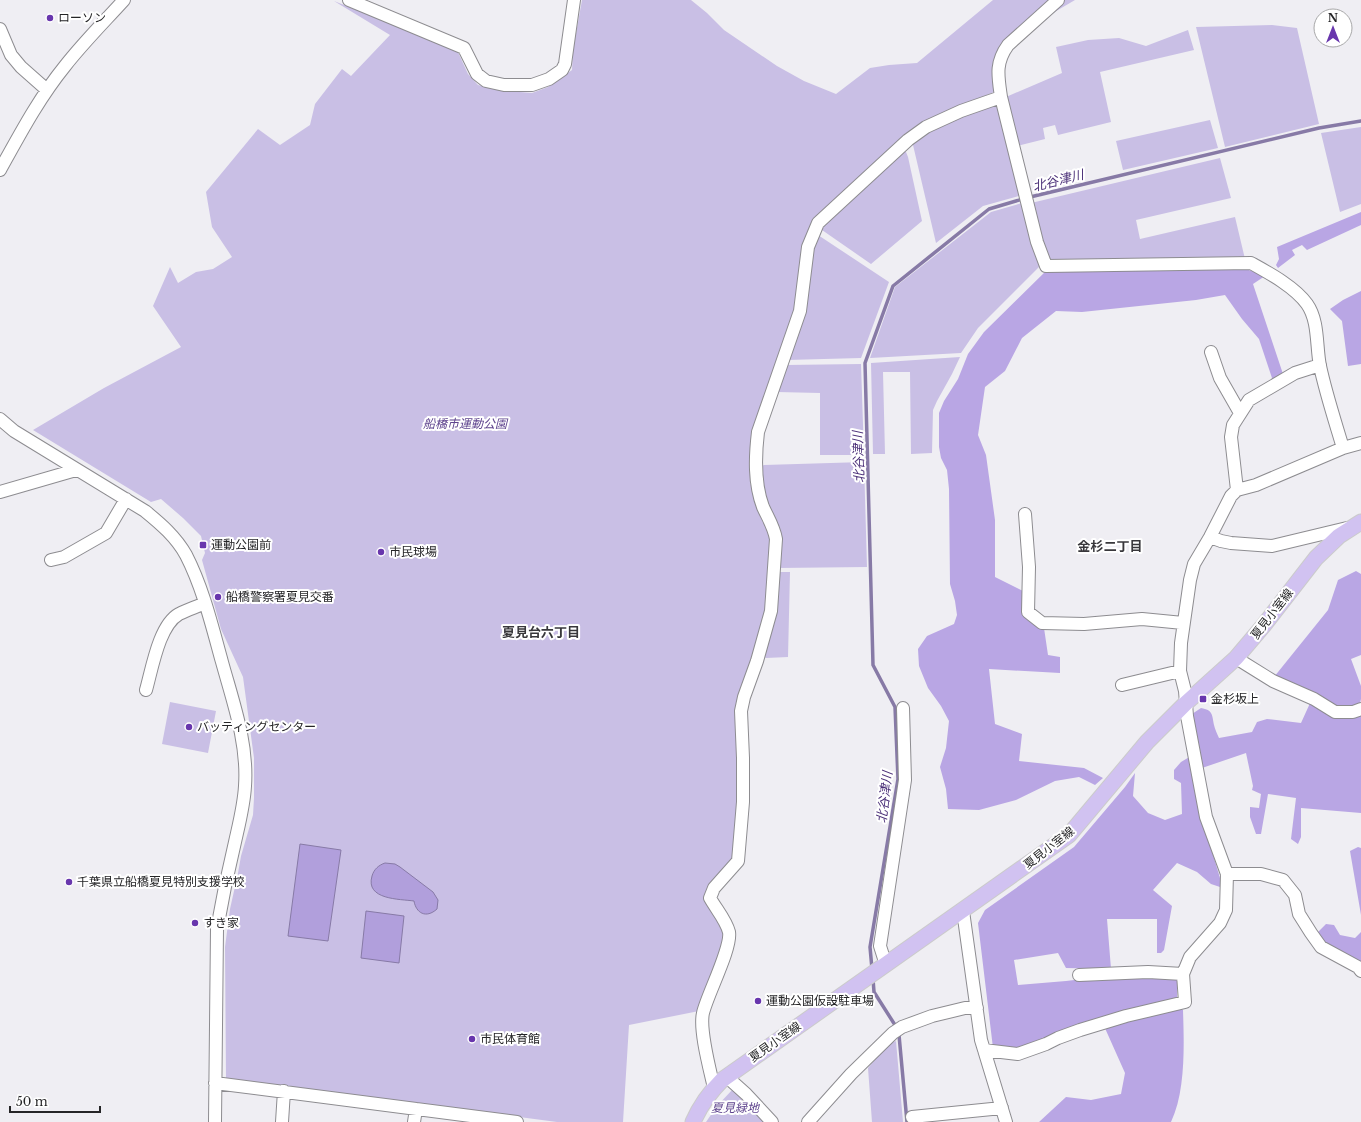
<svg xmlns="http://www.w3.org/2000/svg" width="1361" height="1122" font-family="'Libre Baskerville','Noto Sans JP',serif">
	<style>
		.green { fill: #c9bfe5 }
		.forest { fill: #b9a6e4 }
		.water { fill: #b19fdc; stroke: #877aa6 }
		.lines { fill: none; stroke-linecap: round; stroke-linejoin: round }
		.stream { stroke: #877aa6; stroke-width: 3.5 }
		.minor-casing { stroke: #8d8c90; stroke-width: 14 }
		.major-casing { stroke: #cbcbcb; stroke-width: 17 }
		.minor { stroke: #fff; stroke-width: 12 }
		.major { stroke: #d1c2f1; stroke-width: 15 }
		.poi-dot { fill: #6836ad; stroke: #fff; stroke-width: 1.5 }
		.labels { text-anchor: middle; stroke-width: 4; stroke-linejoin: round; paint-order: stroke }
		.poi-label { font-size: 12px; fill: #252527; stroke: #fff; text-anchor: start }
		.park-label { font-size: 12px; font-style: italic; fill: #5f448e; stroke: #fff }
		.street-label { font-size: 12px; fill: #252527; stroke: #fff }
		.water-label { font-size: 13px; font-style: italic; fill: #4c3179; stroke: #fff }
		.neighbourhood-label { font-size: 13px; font-weight: bold; fill: #38373b; stroke: #fff }
	</style>
	<rect width="100%" height="100%" fill="#efeef3"/>
	<path class="green" d="M582 0H691L707 13 724 30 777 66 804 81 836 94 870 68 889 65 917 63 993 0H1075L1034 24 993 69 994 92 965 104 931 120 812 224 796 311 760 418 752 430 750 483 771 535 765 615 742 694 739 818 734 838 733 858 726 870 713 883 726 935 699 1011 629 1025 623 1122H557L226 1078 225 947 230 909 238 873 241 856 253 815 254 798V758L243 677 221 629 202 560 205 553 201 536 183 518 161 499 151 502 33 430 104 388 181 347 153 306 170 267 178 283 196 272 213 269 232 257 212 227 206 192 258 129 280 145 310 125 315 104 342 69 351 76 390 35 334 1 457 50 468 74 478 85 498 90 532 93 548 87 572 70 573 50Z
		M1272 25 1297 28 1319 124 1225 147 1196 27Z
		M1188 30 1194 50 1100 72 1111 122 1058 135 1055 125 1043 128 1045 139 1017 146 1006 97 1062 73 1056 47 1088 40 1119 38 1146 46Z
		M1000 104 1022 195 983 206 936 243 913 145 914 140 961 114Z
		M1210 120 1218 148 1123 170 1116 141Z
		M1361 127V204L1340 212 1321 133Z
		M902 152H906L908 157 922 221 871 264 822 230 825 223Z
		M1220 158 1231 198 1136 220 1140 239 1235 217 1245 259 1047 261 1031 203Z
		M1022 203 1040 266 978 328 961 353 870 358 895 287 991 212Z
		M818 235 889 282 861 358 787 360 814 240Z
		M960 357 952 374 937 401 933 410 932 453 911 454 910 372H883L885 454H873L871 363Z
		M861 364 864 455H820V393L777 392 786 365Z
		M864 462 867 567 778 568 760 484V467L764 465Z
		M779 572H790L788 657 766 658 762 655Z
		M170 702 216 711 208 753 162 744Z
		M896 1041 903 1122H872L868 1068 887 1045Z
		M733 1089 767 1122H706L717 1106Z"/>
	<path class="forest" d="M1361 212V225L1307 250 1302 245 1292 250 1295 255 1278 268 1276 265 1279 259 1277 247Z
		M1048 269H1246L1265 276 1253 284 1283 374 1273 381 1259 339 1242 319 1225 295 1196 300 1082 312 1056 311 1022 338 1005 371 985 387 978 435 986 455 995 520V577L1023 591 1044 628 1048 655 1060 657V673L989 669 995 724 1022 734 1019 761 1084 768 1103 778 1095 785 1079 777 1055 781 1016 800 979 810 948 809 946 789 940 767 946 748 949 721 941 706 928 688 919 666 918 649 927 636 954 624 957 615 955 601 950 584 949 489 947 470 941 458 939 447V413L944 401 958 379 968 354 984 332Z
		M1361 291V364L1348 366 1342 321 1330 309 1343 300Z
		M1356 571 1361 574V655L1351 659 1361 686V699L1360 703 1355 707 1337 708 1274 677 1328 610 1338 580Z
		M1311 701 1361 714V813L1301 808V837L1298 844 1291 839 1296 798 1268 794 1261 834H1256L1250 817V807L1259 808 1261 794 1252 790 1253 786 1246 753 1202 768 1192 714 1201 708C1213 710 1212 715 1214 725 1215 729 1217 734 1219 738L1252 732 1257 722 1267 719 1301 723Z
		M1191 756 1202 818 1223 888 1211 884 1197 872 1177 863 1153 890 1172 906 1164 950 1161 953H1157V919H1107L1111 969 1066 968 1058 953 1014 960 1018 985 1066 981 1109 976 1177 979V999L1019 1052 993 1048 978 923 985 910 1074 847 1125 787 1135 773 1133 796 1148 813 1165 820 1182 814 1181 783 1174 779V770L1181 762Z
		M1358 847 1361 848V915L1350 851Z
		M1326 924 1334 925 1340 935 1355 938 1361 932V964L1322 943 1317 933Z
		M1177 1006 1183 1010C1184 1043 1186 1091 1171 1122H1039L1066 1097 1091 1100 1121 1094 1125 1073 1104 1026Z"/>
	<path class="water" d="M300 844 341 850 328 941 288 936Z
		M385 863 395 864 400 867 433 892 438 900 437 909C426 919 416 913 414 901 400 899 365 900 372 876 374 869 379 865 385 863Z
		M366 911 404 916 399 963 361 958Z"/>
	<g class="lines">
		<path class="stream" d="M872 969 870 947 898 779 895 707 873 665 865 363 893 286 989 209 1026 198 1319 128 1361 121
			M873 979 874 992 895 1025 899 1035 907 1122"/>
		<defs>
			<path id="minor" d="M349 0 464 48 477 74 486 81 504 85H532L549 79 562 70 565 64 574 0
				M0 29 11 55 21 67 47 90
				M0 170C20 134 39 98 65 66 83 43 104 22 124 0
				M1211 352 1220 378 1240 413
				M0 419 14 431 145 511C161 524 176 537 186 555 203 588 212 626 222 662 233 702 248 743 245 786 244 805 239 824 235 842 228 871 222 900 217 929L215 1122
				M1343 448 1361 443
				M1237 490 1231 437 1233 425 1249 400 1295 373 1320 365
				M0 492 76 470
				M1025 514 1029 567 1028 612 1042 623 1084 624 1142 619 1183 623
				M1210 537 1221 541 1231 543 1272 546 1347 528
				M51 560 64 557 106 533 126 499
				M1236 658 1273 681 1314 699 1335 712H1353L1361 709
				M1122 685 1180 671
				M146 690C152 669 159 625 179 614 187 610 196 607 205 603
				M1227 874H1261L1283 880 1295 895 1299 914 1311 933 1321 947 1358 967 1361 971
				M963 911 981 1040 1006 1122
				M886 965 880 946 905 780 903 708
				M1079 975 1148 972 1183 974
				M984 1050 1018 1054 1046 1044 1058 1038 1080 1030 1126 1016 1185 1002 1183 974 1190 957 1220 923 1226 910 1227 874 1206 817 1187 716 1185 691 1180 671 1181 643 1190 580 1194 564 1210 537 1231 496 1237 490 1256 485 1343 448C1335 421 1326 394 1320 366 1316 346 1319 321 1307 304 1295 287 1269 273 1251 263L1046 266 1037 242 1001 97
				M727 1077 746 1094 772 1122
				M215 1083 517 1122
				M714 1088C710 1070 699 1030 703 1013 707 995 732 948 729 932 726 920 716 909 710 898L714 888 738 861 743 802V758L741 711 744 697 757 661 771 611 776 539C774 527 768 518 763 507 754 483 755 457 758 432L800 311 808 247 818 223 908 140 926 127 961 111 1001 97C998 76 995 63 1008 45L1058 0
				M912 1117 1002 1108
				M282 1122 284 1091
				M414 1122 416 1109
				M808 1122 851 1074 893 1033 902 1027 932 1016 965 1008H977"/>
			<path id="major" d="M693 1122C700 1106 710 1092 722 1080L1069 835 1147 742 1186 703 1236 658 1264 625 1316 558 1339 536 1361 522"/>
		</defs>
		<use href="#minor" class="minor-casing"/>
		<use href="#major" class="major-casing"/>
		<use href="#minor" class="minor"/>
		<use href="#major" class="major"/>
	</g>
	<g class="poi-dot">
		<circle cx="50" cy="18" r="4"/>
		<rect x="199" y="541" width="8" height="8" rx="2"/>
		<circle cx="381" cy="552" r="4"/>
		<circle cx="218" cy="597" r="4"/>
		<rect x="1199" y="695" width="8" height="8" rx="2"/>
		<circle cx="189" cy="727" r="4"/>
		<circle cx="69" cy="882" r="4"/>
		<circle cx="195" cy="923" r="4"/>
		<circle cx="758" cy="1001" r="4"/>
		<circle cx="472" cy="1039" r="4"/>
	</g>
	<g class="labels">
		<g class="poi-label">
			<text x="58" y="22">ローソン</text>
			<text x="211" y="549">運動公園前</text>
			<text x="389" y="556">市民球場</text>
			<text x="226" y="601">船橋警察署夏見交番</text>
			<text x="1211" y="703">金杉坂上</text>
			<text x="197" y="731">バッティングセンター</text>
			<text x="77" y="886">千葉県立船橋夏見特別支援学校</text>
			<text x="203" y="927">すき家</text>
			<text x="766" y="1005">運動公園仮設駐車場</text>
			<text x="480" y="1043">市民体育館</text>
		</g>
		<g class="park-label">
			<text x="465" y="428">船橋市運動公園</text>
			<text x="735" y="1112">夏見緑地</text>
		</g>
		<g class="street-label">
			<text transform="translate(1272 614) rotate(-52)" y="4">夏見小室線</text>
			<text transform="translate(1049 848) rotate(-38)" y="4">夏見小室線</text>
			<text transform="translate(775 1042) rotate(-35)" y="4">夏見小室線</text>
		</g>
		<g class="water-label">
			<text transform="translate(1058 180) rotate(-14)" y="5">北谷津川</text>
			<text transform="translate(858 457) rotate(-92)" y="5">北谷津川</text>
			<text transform="translate(884 797) rotate(-83)" y="5">北谷津川</text>
		</g>
		<g class="neighbourhood-label">
			<text x="1110" y="551">金杉二丁目</text>
			<text x="541" y="637">夏見台六丁目</text>
		</g>
	</g>
	<g transform="translate(1333 28)"><circle r="19" fill="#ffffff" stroke="#a8a8a9"/>
	<path d="M0-3L7 15L0 10L-7 15Z" fill="#6836ad"/>
	<text y="-6" font-size="11" font-weight="bold" text-anchor="middle" fill="#252527">N</text>
	</g>
	<path d="M10 1106v6h90v-6" fill="none" stroke="#252527" stroke-width="2"/>
	<text x="16" y="1106" font-size="12" fill="#252527" stroke="#ffffff" stroke-width="3" paint-order="stroke">50 m</text>
</svg>
